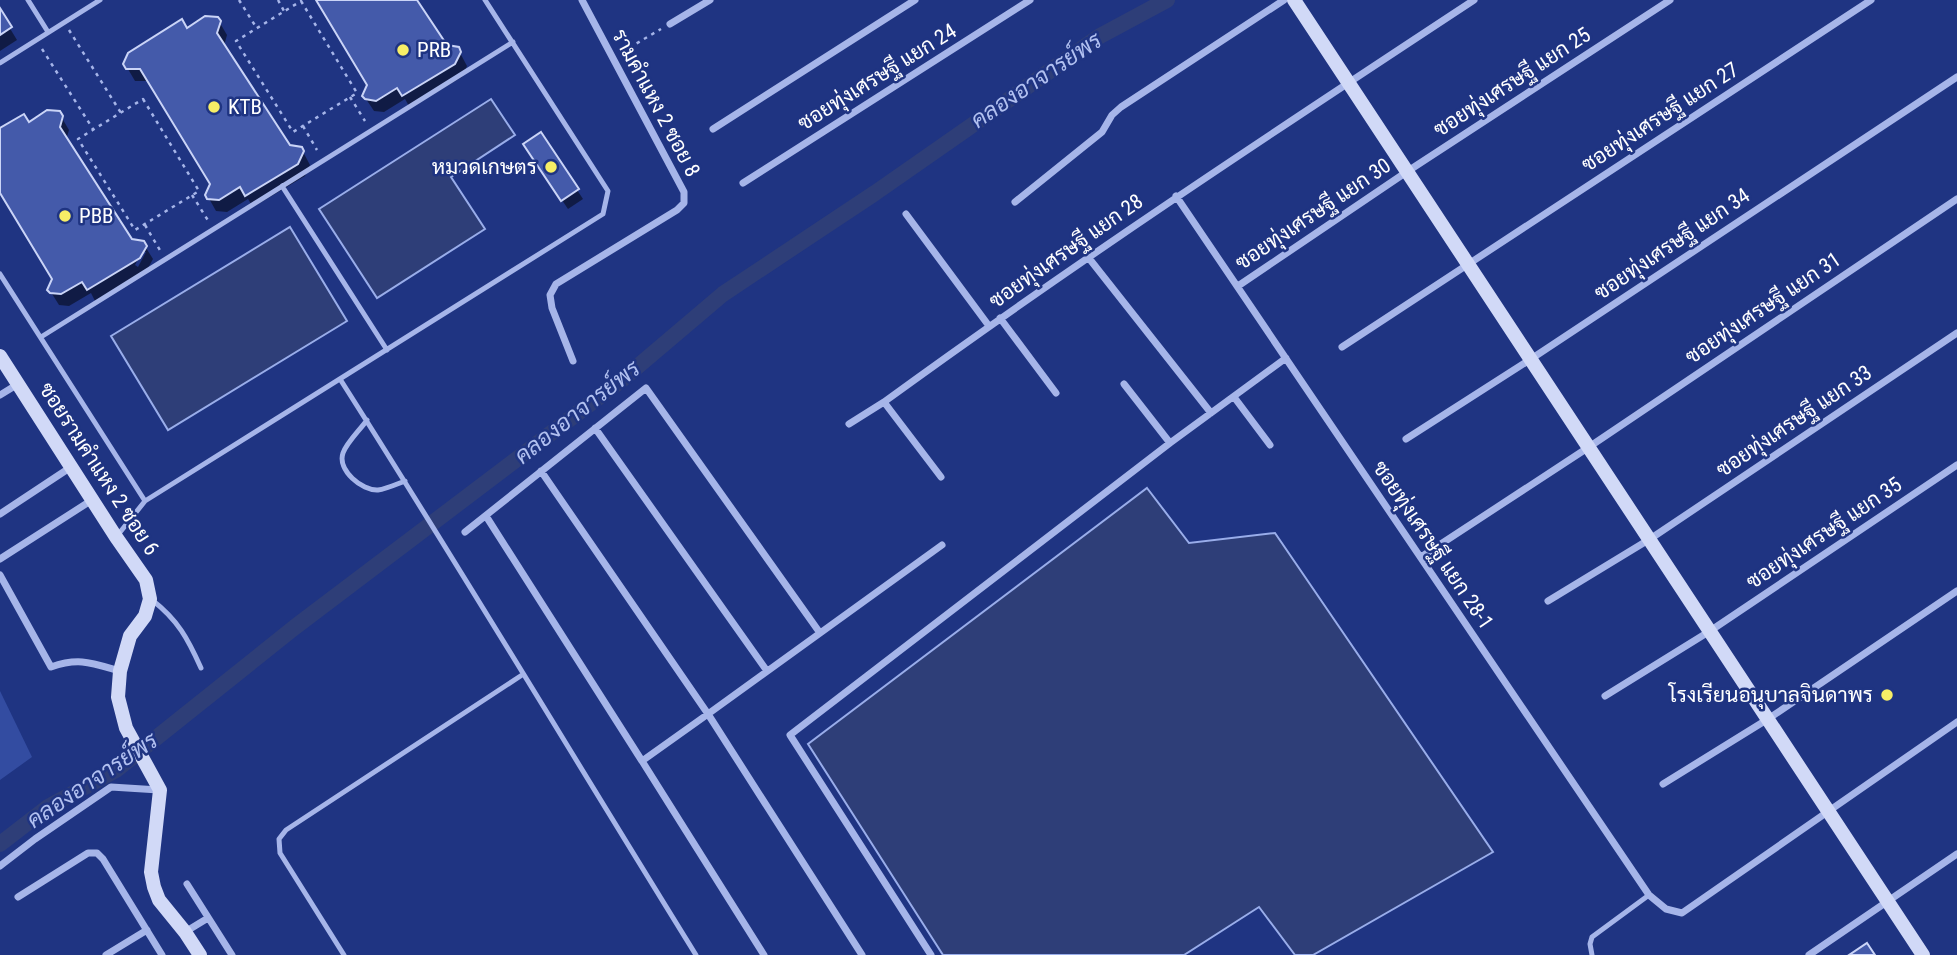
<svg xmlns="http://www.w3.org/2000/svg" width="1957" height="955" font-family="'Roboto Condensed',Sarabun,sans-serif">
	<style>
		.green { fill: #334ca1 }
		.water { fill: #2e3e78; stroke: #99adea; stroke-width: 2 }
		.shadow { fill: #0007; fill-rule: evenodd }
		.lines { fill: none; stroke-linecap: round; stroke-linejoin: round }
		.canal { stroke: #2e3e78; stroke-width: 16 }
		.building { fill: #445aaa; stroke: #cad4f7; stroke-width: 2 }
		.path { stroke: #a6b5e9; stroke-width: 2.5; stroke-dasharray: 3.5 5; stroke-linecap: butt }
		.lane { stroke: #a6b5e9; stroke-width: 5 }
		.street { stroke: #a6b5e9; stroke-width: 7 }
		.secondary { stroke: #d1d9f7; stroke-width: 14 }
		.poi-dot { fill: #f7ee66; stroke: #1f3482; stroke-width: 2.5 }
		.labels { text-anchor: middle; stroke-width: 5; stroke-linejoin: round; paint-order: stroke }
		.poi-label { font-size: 21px; fill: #fff; stroke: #1f3482; text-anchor: start }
		.street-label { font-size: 21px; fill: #fff; stroke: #1f3482 }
		.water-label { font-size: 23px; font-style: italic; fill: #b1c0f0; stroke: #1f3482 }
	</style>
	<rect width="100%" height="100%" fill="#1f3482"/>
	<path class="green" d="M0 691 32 757 0 780Z"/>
	<path class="water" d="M491 99 515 135 451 177 485 229 377 298 319 209Z
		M290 227 347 321 168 430 111 336Z
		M1147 488 1189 543 1275 533 1493 852 1313 955H1295L1259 907 1184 955H943L808 744Z"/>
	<path class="shadow" d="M317 0H415L446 47 458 49 467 66 462 77 410 108 405 99 384 112 374 111 364 96 369 85Z
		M0 12 17 40 0 51Z
		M217 18 227 35 224 46 289 146 301 148 310 165 305 176 253 207 248 199 227 212 216 211 207 195 212 185 149 81H135L125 64 186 30Z
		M59 113 69 130 66 140 131 241 143 243 153 259 147 270 95 301 91 293 69 306 59 305 49 289 54 279 0 190V130L28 125ZM142 252H146L138 267 135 265Z
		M541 135 583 199 568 209 531 154Z"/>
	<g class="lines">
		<path class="canal" d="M0 844 48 807 116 770 295 627 624 378 723 294 875 193 1100 36 1167 0"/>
	</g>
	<path class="building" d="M316 0H417L447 45 459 47 461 52 455 64 402 96 397 88 376 101 365 99 362 96 367 85Z
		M0 8 12 27 0 35Z
		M205 16 218 17 221 21 217 33 290 145 302 147 304 151 298 164 245 196 240 187 219 200 207 199 205 195 210 184 140 69H126L123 64 128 53 182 19 187 28Z
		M47 110 60 111 63 116 60 127 132 239 144 241 147 246 140 258 87 290 82 282 61 294 50 293 47 290 52 279 0 193V128L24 114 29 122Z
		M541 132 579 189 561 201 523 144Z
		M1867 943 1875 955H1849Z"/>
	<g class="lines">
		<path class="path" d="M239 0 256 27
			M278 0 284 11
			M301 1 357 93 293 132 236 41Z
			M69 30 121 113
			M42 49 93 129
			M622 52 661 29
			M350 97 365 121
			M143 99 199 191 135 230 78 139Z
			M303 126 317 150
			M192 195 209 222
			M145 225 161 252"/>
		<path class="lane" d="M28 0 48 32
			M0 63 100 0
			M282 186 387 350
			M0 274 145 501
			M41 337 513 42
			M340 379C461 569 577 763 696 955
			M367 420C360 430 347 442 343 453 337 470 362 491 378 490 386 489 397 484 405 481
			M117 536 145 501 603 214 608 191 485 0
			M152 600C178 620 188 639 201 668
			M344 955 280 853 279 839 286 830 522 675
			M1592 955 1590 944 1592 937 1649 895"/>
		<path class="street" d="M670 24 710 0
			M713 129 915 0
			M743 183 1030 0
			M1176 196 1649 895 1666 909 1682 913 1957 722
			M1015 202 1102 132 1112 115 1121 107 1284 0
			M906 214 989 326
			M1088 257 1211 413
			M1238 286 1408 171 1670 0
			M1000 318 1056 393
			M1342 347 1871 0
			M573 361 552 308 550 295 556 284 677 210 684 203V192L582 0
			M1124 384 1170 443
			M0 395 18 384
			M1234 397 1270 445
			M849 424 884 402
			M595 428 767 671
			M1406 439 1531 359 1957 77
			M541 471 708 714 942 545
			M941 477 884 402C1076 262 1275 131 1474 0
			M0 514 71 467
			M486 516 642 761
			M465 532 646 388 820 633
			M1421 557 1589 447 1957 199
			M0 559 92 500
			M0 575 51 667C79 657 92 663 120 671
			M1548 601 1650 539 1957 333
			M1605 696 1710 631 1957 465
			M1663 784 1768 719 1957 591
			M0 866 35 839 111 787 159 790
			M187 884 232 955
			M18 897 88 853H97L103 859 162 955
			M185 932 208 918
			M106 955 147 930
			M764 955 642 761 708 714 862 955
			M931 955 790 735 1170 443 1286 358
			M1809 955 1957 854"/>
		<path class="secondary" d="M1294 0 1923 955
			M0 356 116 537 146 580 150 599 145 616 130 636 120 671 118 697 126 728 160 790 151 872 154 887 159 900 185 932 200 955"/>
	</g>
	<g class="poi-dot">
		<circle cx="403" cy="50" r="7"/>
		<circle cx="214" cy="107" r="7"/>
		<circle cx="551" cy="167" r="7"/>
		<circle cx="65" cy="216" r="7"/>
		<circle cx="1887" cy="695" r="7"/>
	</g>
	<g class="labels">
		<g class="poi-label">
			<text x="417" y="57">PRB</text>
			<text x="228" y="114">KTB</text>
			<text x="537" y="174" text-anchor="end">หมวดเกษตร</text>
			<text x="79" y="223">PBB</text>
			<text x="1873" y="702" text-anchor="end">โรงเรียนอนุบาลจินดาพร</text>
		</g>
		<g class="street-label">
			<text transform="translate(877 77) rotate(-32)" y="7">ซอยทุ่งเศรษฐี แยก 24</text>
			<text transform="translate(1512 82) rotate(-33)" y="7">ซอยทุ่งเศรษฐี แยก 25</text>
			<text transform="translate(656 103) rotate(62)" y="7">รามคำแหง 2 ซอย 8</text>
			<text transform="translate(1660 117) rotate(-33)" y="7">ซอยทุ่งเศรษฐี แยก 27</text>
			<text transform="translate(1313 214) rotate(-34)" y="7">ซอยทุ่งเศรษฐี แยก 30</text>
			<text transform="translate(1672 244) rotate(-34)" y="7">ซอยทุ่งเศรษฐี แยก 34</text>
			<text transform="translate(1066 251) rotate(-35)" y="7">ซอยทุ่งเศรษฐี แยก 28</text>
			<text transform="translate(1763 308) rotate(-34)" y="7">ซอยทุ่งเศรษฐี แยก 31</text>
			<text transform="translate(1794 421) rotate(-34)" y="7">ซอยทุ่งเศรษฐี แยก 33</text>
			<text transform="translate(99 469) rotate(57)" y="7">ซอยรามคำแหง 2 ซอย 6</text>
			<text transform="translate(1824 533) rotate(-34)" y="7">ซอยทุ่งเศรษฐี แยก 35</text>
			<text transform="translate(1433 545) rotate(56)" y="7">ซอยทุ่งเศรษฐี แยก 28-1</text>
		</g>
		<g class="water-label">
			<text transform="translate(1036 80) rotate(-34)" y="8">คลองอาจารย์พร</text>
			<text transform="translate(577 412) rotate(-38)" y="8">คลองอาจารย์พร</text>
			<text transform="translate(92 780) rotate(-34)" y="8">คลองอาจารย์พร</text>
		</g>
	</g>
</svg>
